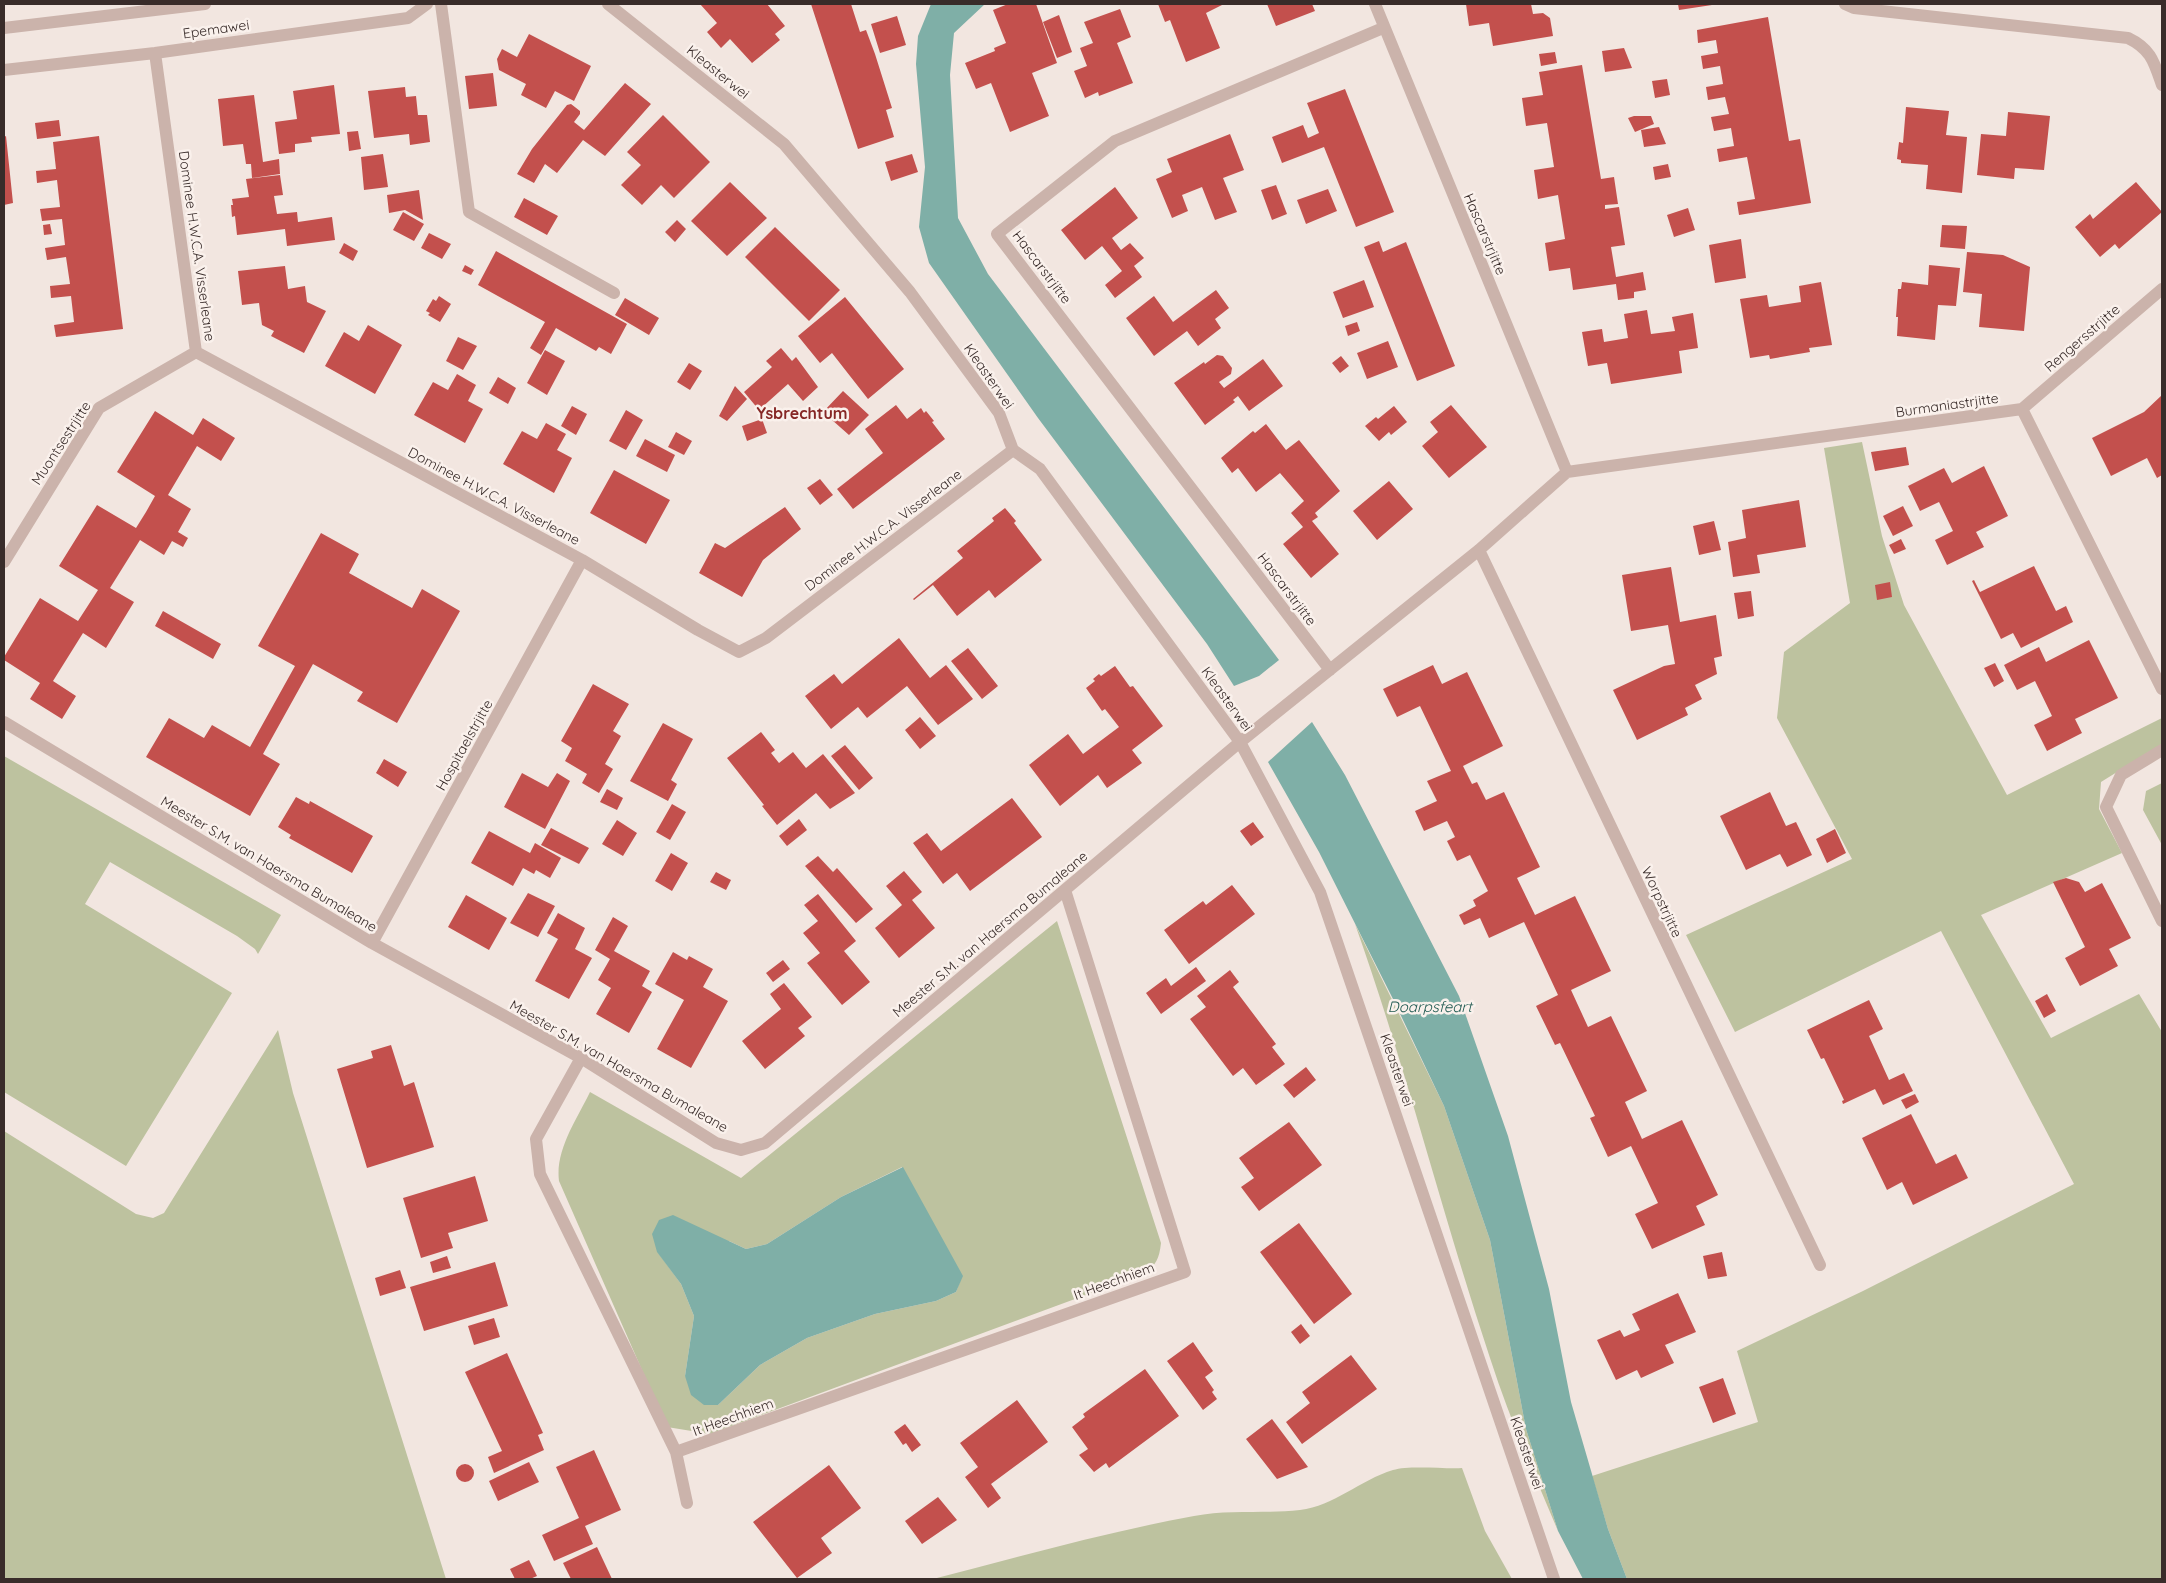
<svg xmlns="http://www.w3.org/2000/svg" width="2166" height="1583" font-family="Quicksand,sans-serif">
	<style>
		.green { fill: #bdc29f; fill-rule: evenodd }
		.water { fill: #7fafa7 }
		.building { fill: #c3504d }
		.lines { fill: none; stroke-linecap: round; stroke-linejoin: round }
		.minor { stroke: #cbb3ab; stroke-width: 12 }
		.labels { text-anchor: middle; stroke-width: 5; stroke-linejoin: round; paint-order: stroke }
		.street-label { font-size: 14px; fill: #392c2a; stroke: #faf1ec }
		.water-label { font-size: 15px; font-style: italic; fill: #205a51; stroke: #faf1ec }
		.quarter-label { font-size: 16px; font-weight: bold; fill: #862725; stroke: #faf1ec }
	</style>
	<rect width="100%" height="100%" fill="#f2e6e0"/>
	<path class="green" d="M1862 442 1882 536 1904 605 2007 795 2162 718V744L2101 782 2099 809 2122 853 1981 915 2051 1038 2139 994 2162 1032V1579H1627L1608 1529 1592 1476 1758 1422 1737 1351 1863 1291 2074 1184 1941 931 1735 1032 1686 935 1852 859 1777 718 1784 652 1850 603 1824 448Z
		M4 756 281 915 258 954 255 949 237 936 110 862 85 904 232 993 126 1166 4 1092Z
		M2162 783V845L2143 810 2146 791Z
		M1057 921 1161 1243C1159 1261 1155 1267 1140 1275L710 1434 667 1427 559 1181C555 1150 577 1119 590 1092L741 1178ZM902 1167 962 1276 956 1292 936 1301 875 1314 807 1338 760 1365 718 1405 685 1376 694 1316 681 1284 657 1251 729 1241 746 1249 767 1244 841 1197Z
		M1355 924 1444 1106 1490 1240 1526 1429 1558 1531C1534 1474 1509 1417 1490 1358 1442 1214 1406 1067 1355 924Z
		M278 1030 293 1093 446 1579H4V1131L136 1214 153 1218 164 1213Z
		M1462 1468 1485 1531 1512 1579H933C1019 1557 1106 1532 1194 1516 1229 1509 1265 1514 1300 1510 1334 1506 1360 1480 1393 1470 1409 1465 1444 1469 1462 1468Z"/>
	<path class="water" d="M931 4H985L954 33 950 75 958 218 988 274 1279 660 1259 676 1234 686 1207 644 1038 418 929 263 919 227 925 167 916 64 918 36Z
		M1312 722 1345 775 1459 996 1508 1136 1549 1289 1571 1402 1608 1529 1627 1579H1583L1558 1531 1526 1429 1490 1240 1444 1106 1393 999 1319 852 1268 762Z
		M903 1167 963 1276 956 1292 936 1301 875 1314 807 1338 760 1365 718 1405H704L691 1395 685 1376 694 1316 681 1284 657 1252 652 1234 659 1220 673 1215 746 1249 767 1244 841 1197Z"/>
	<path class="building" d="M700 4H767L785 26 775 34 780 40 752 63 730 39 721 48 707 32 717 23Z
		M811 4H851L860 32 866 30 875 54 892 108 886 110 894 137 858 149Z
		M1008 4H1036L1057 63 1032 73 1049 116 1010 132 991 83 976 89 965 63 995 51 994 48 1006 43 993 10Z
		M1158 4H1224L1206 13 1220 48 1186 62 1170 20 1165 22Z
		M1267 4H1312L1315 11 1276 26Z
		M1466 4H1531L1533 14 1543 13 1550 18 1553 36 1493 46 1489 23 1469 26Z
		M1678 4H1711L1712 5 1679 10Z
		M1120 9 1131 37 1117 43 1133 83 1099 96 1098 92 1085 98 1074 71 1087 66 1080 48 1093 43 1084 22Z
		M1059 15 1072 52 1057 58 1043 22Z
		M897 16 906 45 880 53 871 24Z
		M1768 17 1789 141 1800 139 1811 203 1739 215 1737 202 1755 199 1747 157 1719 162 1717 149 1734 146 1731 128 1714 131 1711 117 1729 114 1725 97 1708 100 1706 87 1723 84 1720 66 1703 69 1701 56 1718 53 1716 40 1698 43 1697 30Z
		M529 34 591 66 574 101 555 91 546 108 521 95 526 84 499 70 497 59 502 49 517 57Z
		M1624 48 1632 68 1605 72 1602 51Z
		M1555 52 1557 63 1541 66 1539 54Z
		M1582 65 1601 179 1614 177 1618 204 1605 205V209L1619 207 1625 245 1611 247 1616 277 1643 272 1646 290 1634 292V298L1618 300 1616 284 1573 290 1570 268 1549 271 1545 243 1565 239 1558 195 1538 199 1534 170 1554 167 1547 123 1526 126 1522 98 1543 95 1539 72Z
		M493 73 497 106 469 109 465 76Z
		M1667 79 1670 95 1655 98 1652 81Z
		M625 83 651 104 605 156 583 140 557 173 545 164 534 183 517 174 532 149 567 105 571 104 580 111V114L574 122 584 130Z
		M334 85 340 134 311 137 312 142 295 144V152L279 154 275 122 297 119 293 91Z
		M405 87 406 97 416 96 418 115H427L430 142 410 145 409 134 374 138 368 91Z
		M1345 89 1394 212 1356 227 1324 147 1282 163 1272 137 1303 125 1308 138 1319 133 1307 103Z
		M254 95 263 162 279 159 280 174 252 178 251 164H246L243 144 223 146 218 99Z
		M1906 107 1949 111 1946 135 1967 137 1962 193 1926 189 1928 165 1901 163V160L1897 159 1899 142 1903 143Z
		M2008 112 2050 116 2044 170 2015 168 2014 179 1977 175 1981 134 2006 136Z
		M663 115 710 162 674 198 661 185 642 205 621 185 641 165 627 152Z
		M1634 116H1651L1654 124 1635 132 1628 118Z
		M59 120 61 136 37 139 35 123Z
		M1659 127 1666 144 1644 147 1641 130Z
		M358 131 361 149 349 151 347 132Z
		M1230 134 1244 170 1223 178 1237 212 1215 220 1202 187 1182 195 1188 211 1172 218 1156 179 1172 172 1167 159Z
		M6 136 13 203 4 205V137Z
		M99 136 123 329 56 337 54 325 74 322 71 296 51 298 50 286 70 284 66 257 47 260 45 248 65 245 62 219 42 221 40 209 60 207 57 180 37 183 36 171 56 169 53 142Z
		M383 154 388 187 364 190 361 157Z
		M912 154 918 172 891 181 885 162Z
		M1668 164 1671 177 1655 180 1653 167Z
		M280 175 283 195 274 196 277 214 297 212 298 222 332 217 335 240 287 246 285 229 237 235 235 216 232 217 231 205H233L232 199 249 197 246 179Z
		M730 182 767 218 727 256 691 221Z
		M2136 182 2162 212 2119 249 2115 244 2100 257 2075 227 2090 214 2093 219Z
		M1276 185 1287 214 1272 220 1261 190Z
		M1115 187 1138 218 1112 238 1121 250 1130 243 1144 258 1134 266 1142 277 1115 298 1105 285 1122 271 1102 246 1085 260 1061 230Z
		M1328 189 1337 211 1306 224 1297 200Z
		M419 190 423 220 405 210 389 213 387 195Z
		M524 198 558 216 547 235 514 217Z
		M1688 208 1695 230 1674 237 1667 215Z
		M403 212 424 224 414 241 393 230Z
		M677 220 686 229 675 242 665 232Z
		M50 224 52 234 44 235 43 225Z
		M1942 225 1967 226 1965 249 1940 247Z
		M775 227 840 290 809 321 745 257Z
		M429 233 451 244 442 259 421 248Z
		M1741 239 1746 278 1715 283 1709 245Z
		M1379 241 1383 252 1406 242 1455 366 1417 381 1364 247Z
		M344 243 358 251 353 261 339 253Z
		M496 251 627 324 611 354 599 347 596 351 556 328 541 355 530 348 545 322 478 285Z
		M1967 252 2003 255 2030 267 2024 331 1979 327 1982 294 1963 292Z
		M465 265 474 270 471 275 462 271Z
		M1929 265 1960 268 1956 306 1938 305 1935 340 1897 336 1898 317H1896L1898 289H1901L1902 282 1928 285Z
		M285 266 288 289 305 286 307 302 326 311 304 353 271 336 274 331 262 325 259 303 242 305 238 271Z
		M1364 280 1374 307 1343 318 1333 292Z
		M1821 282 1832 345 1809 348 1810 352 1770 359 1769 355 1750 358 1740 299 1767 295 1769 307 1801 302 1799 286Z
		M1216 290 1229 308 1215 319 1221 328 1198 346 1187 331 1154 356 1126 318 1154 296 1173 322Z
		M439 296 451 304 440 322 428 315 430 313 426 311 433 299 436 301Z
		M845 297 904 369 868 399 832 353 820 363 798 336Z
		M625 298 659 318 649 335 615 315Z
		M1647 310 1651 334 1675 331 1672 317 1693 313 1698 348 1679 351 1682 373 1611 384 1607 363 1588 366 1582 332 1602 329 1604 342 1628 338 1624 314Z
		M1357 322 1360 331 1348 336 1345 326Z
		M368 325 402 345 375 394 325 366 344 332 359 341Z
		M458 337 477 346 463 370 446 361Z
		M1388 341 1398 367 1367 379 1357 353Z
		M781 348 792 361 796 357 818 387 803 401 788 384 759 410 744 392 772 367 766 361Z
		M545 350 565 361 547 395 527 383Z
		M1217 355 1223 356 1232 368 1231 374 1219 382 1224 388 1263 359 1283 386 1249 411 1238 396 1233 400 1235 402 1205 425 1174 383 1204 362 1205 364Z
		M1341 356 1349 366 1340 373 1332 363Z
		M689 363 702 371 690 390 677 382Z
		M457 374 476 385 468 401 483 409 465 443 414 415 433 382 448 390Z
		M498 377 516 388 508 404 489 393Z
		M735 386 747 399 727 421 719 416Z
		M843 391 869 415 849 435 823 412Z
		M2162 395V475L2157 478 2147 458 2111 476 2092 438 2144 412Z
		M896 405 907 419 921 408 924 413 926 411 934 421 932 422 945 439 853 509 837 489 883 453 865 429Z
		M1451 405 1487 447 1449 478 1422 446 1438 432 1430 422Z
		M572 406 587 414 576 435 561 426Z
		M1394 406 1407 422 1391 435 1389 432 1379 441 1365 426 1376 417 1378 419Z
		M626 410 643 420 626 450 609 441Z
		M155 411 193 435 203 418 235 438 221 461 197 446 168 495 191 509 178 532 188 538 183 547 172 541 164 555 140 540 110 588 134 602 106 648 83 633 53 681 76 696 62 719 30 699 40 683 4 660V657L40 598 78 621 98 590 59 566 97 505 136 528 146 512 155 496 117 472Z
		M762 419 767 433 747 441 742 426Z
		M546 423 566 434 557 450 572 458 554 493 503 464 522 431 537 439Z
		M1266 424 1286 450 1299 440 1340 491 1315 513 1318 517 1312 521 1339 554 1311 578 1283 544 1303 527 1291 513 1304 501 1280 473 1256 492 1238 468 1232 473 1221 458 1253 431 1255 433Z
		M676 432 692 441 684 455 668 447Z
		M645 439 675 455 667 472 636 456Z
		M1906 447 1909 465 1875 471 1871 452Z
		M1984 466 2008 516 1976 532 1984 547 1947 565 1935 540 1953 531 1939 502 1920 511 1908 486 1944 468 1952 483Z
		M614 470 670 500 646 544 590 513Z
		M820 479 833 495 820 505 807 488Z
		M1389 481 1413 509 1377 540 1353 511Z
		M1799 500 1806 547 1757 555 1760 573 1733 577 1728 542 1746 538 1742 510Z
		M1903 506 1913 526 1893 536 1883 516Z
		M785 507 801 529 763 560 742 597 699 573 715 543 725 548Z
		M1005 508 1016 521 1014 523 1042 560 995 598 989 590 957 616 933 585 914 600 913 599 963 558 957 551 994 521 992 518Z
		M1714 521 1721 550 1699 555 1693 526Z
		M321 533 359 554 349 573 412 608 422 589 460 611 397 723 357 701 363 692 313 664 263 754 280 764 250 816 146 757 169 718 204 738 212 725 250 747 295 666 258 646Z
		M1901 539 1906 549 1894 554 1889 545Z
		M2034 566 2056 611 2066 606 2073 622 2021 648 2013 633 2001 639 1972 581 1974 580 1980 592Z
		M1671 567 1680 622 1716 615 1722 656 1714 658 1717 674 1695 685 1702 699 1685 708 1688 715 1637 740 1613 690 1664 666 1675 664 1668 625 1631 631 1622 575Z
		M1890 582 1892 597 1877 600 1875 585Z
		M1751 591 1754 616 1738 619 1734 593Z
		M163 611 221 644 213 659 155 626Z
		M899 638 930 678 946 665 973 699 938 725 907 686 867 718 858 707 831 729 805 696 834 674 842 684Z
		M2089 640 2118 698 2075 719 2082 733 2047 751 2034 725 2052 716 2035 681 2017 690 2004 665 2039 647 2046 662Z
		M968 648 998 686 982 699 951 661Z
		M1995 663 2004 681 1994 687 1984 668Z
		M1433 665 1442 684 1467 672 1503 746 1463 766 1472 784 1477 782 1486 800 1504 792 1540 867 1517 878 1535 915 1575 896 1611 971 1571 990 1588 1027 1611 1016 1647 1091 1625 1102 1642 1139 1682 1120 1718 1195 1696 1206 1705 1225 1652 1249 1635 1214 1658 1203 1631 1146 1608 1157 1590 1118 1595 1116 1560 1043 1555 1045 1536 1006 1558 995 1524 922 1489 938 1480 918 1464 925 1459 915 1476 906 1473 900 1488 891 1470 855 1457 861 1447 841 1455 837 1447 821 1424 831 1415 811 1437 801 1427 781 1451 771 1420 706 1397 717 1383 689Z
		M1115 666 1130 687 1133 686 1163 726 1132 750 1142 763 1107 788 1098 775 1060 806 1029 765 1068 734 1083 754 1119 727 1105 709 1102 711 1086 688 1095 681 1093 679 1099 674 1101 676Z
		M593 684 629 704 613 731 621 736 605 764 613 769 599 793 582 783 587 774 565 761 572 748 561 741Z
		M920 717 936 736 920 749 905 730Z
		M663 723 693 739 671 780 677 784 668 801 630 781Z
		M761 732 775 750 771 753 779 763 793 752 806 768 823 754 855 793 830 809 816 793 777 825 762 806 764 805 727 758Z
		M845 745 873 778 859 790 831 756Z
		M384 759 407 772 398 787 376 773Z
		M522 773 548 787 557 773 570 781 545 829 504 807Z
		M607 789 623 798 617 810 600 802Z
		M1770 792 1786 826 1796 822 1812 855 1787 867 1780 854 1746 870 1720 816Z
		M296 797 309 804 310 801 373 836 352 873 289 838 291 835 278 827Z
		M1012 798 1042 837 970 891 957 873 943 884 913 843 927 833 941 851Z
		M672 804 686 812 670 840 656 832Z
		M799 819 807 830 787 846 779 836Z
		M617 820 637 833 623 856 602 844Z
		M1253 822 1264 837 1251 846 1240 831Z
		M551 828 589 848 579 864 541 845Z
		M1835 829 1846 853 1827 863 1816 839Z
		M489 831 530 853 535 843 561 858 550 878 536 870 534 874 523 868 513 886 471 863Z
		M671 853 688 863 672 891 655 881Z
		M818 856 833 872 837 868 873 909 856 923 805 866Z
		M904 871 922 892 912 900 935 928 899 958 875 928 902 905 886 886Z
		M716 872 731 880 726 890 710 882Z
		M2066 878 2079 882 2085 892 2102 883 2131 938 2109 949 2118 966 2080 986 2065 958 2085 947 2053 882Z
		M1232 885 1255 914 1189 964 1164 930 1203 901 1206 905Z
		M528 893 555 906 538 937 510 923Z
		M818 894 856 941 844 951 870 982 842 1005 807 963 820 953 803 933 818 921 804 905Z
		M466 895 507 918 489 950 448 927Z
		M558 913 585 928 575 949 592 958 569 999 535 981 558 939 547 933Z
		M613 917 628 926 614 951 650 971 642 986 652 992 629 1033 596 1014 611 988 598 980 610 959 595 950Z
		M673 952 687 960 689 956 713 969 703 987 728 1001 691 1068 657 1049 684 1000 655 984Z
		M783 960 790 969 773 982 766 973Z
		M1196 967 1206 981 1161 1014 1146 993 1166 978 1171 986Z
		M1230 970 1239 982 1233 987 1276 1044 1272 1047 1285 1064 1256 1085 1243 1068 1233 1076 1190 1019 1206 1007 1197 996Z
		M784 983 812 1017 798 1028 805 1036 765 1069 742 1041 781 1009 770 994Z
		M2047 994 2056 1011 2044 1018 2035 1001Z
		M1869 1000 1883 1029 1869 1036 1889 1080 1904 1073 1913 1091 1883 1105 1875 1089 1843 1104 1842 1101 1844 1100 1824 1058 1821 1059 1807 1030Z
		M391 1045 404 1086 414 1082 434 1147 367 1168 337 1069 373 1058 371 1051Z
		M1306 1067 1316 1080 1294 1098 1283 1085Z
		M1915 1094 1919 1102 1906 1109 1901 1100Z
		M1911 1114 1936 1164 1956 1154 1968 1178 1913 1205 1902 1182 1887 1190 1862 1138Z
		M1289 1122 1322 1165 1259 1211 1241 1187 1254 1178 1239 1158Z
		M475 1176 488 1221 448 1233 453 1248 421 1258 403 1198Z
		M1299 1223 1352 1294 1314 1324 1260 1252Z
		M1722 1252 1727 1276 1708 1279 1703 1256Z
		M447 1256 451 1268 433 1273 430 1262Z
		M495 1262 508 1306 424 1331 410 1287Z
		M400 1270 406 1288 380 1296 375 1278Z
		M1678 1293 1696 1332 1665 1345 1674 1363 1641 1378 1637 1370 1616 1380 1597 1340 1620 1330 1624 1337 1640 1330 1632 1314Z
		M494 1318 500 1337 474 1345 468 1326Z
		M1301 1324 1310 1336 1300 1344 1291 1332Z
		M1193 1342 1213 1371 1205 1377 1214 1390 1212 1392 1217 1399 1203 1410 1167 1361Z
		M507 1353 543 1433 538 1435 544 1450 494 1473 488 1457 502 1451 465 1372Z
		M1351 1355 1377 1389 1302 1444 1286 1422 1310 1403 1302 1392Z
		M1145 1369 1179 1416 1109 1468 1106 1463 1094 1472 1079 1455 1088 1449 1072 1427 1085 1417 1083 1414Z
		M1723 1378 1736 1414 1713 1423 1699 1387Z
		M1017 1400 1048 1442 991 1484 1001 1498 988 1508 965 1477 978 1467 960 1443Z
		M1272 1419 1308 1467 1277 1479 1246 1439Z
		M905 1424 921 1445 912 1452 906 1443 903 1445 894 1432Z
		M594 1450 621 1510 585 1526 593 1544 554 1561 542 1535 579 1518 556 1467Z
		M529 1462 539 1482 498 1501 489 1481Z
		M456 1473a9 9 0 1 1 18 0a9 9 0 1 1-18 0Z
		M829 1465 861 1508 821 1538 832 1553 797 1578 753 1522Z
		M938 1497 957 1520 922 1544 905 1521Z
		M597 1547 612 1579H571L563 1563Z
		M529 1560 537 1576 530 1579H515L510 1569Z"/>
	<g class="lines">
		<path class="minor" d="M441 4 469 212 614 293
			M608 4 784 144 910 292 999 413 1013 450 1040 469 1240 742 1320 892 1554 1579
			M1845 4 1854 8 2128 38C2151 49 2154 62 2162 85
			M4 28 205 4
			M155 53 196 352 582 560 698 630 739 652 766 638 1013 450
			M4 70 155 53 408 18 427 4
			M2022 409 2162 289
			M1567 472 2022 409 2162 689
			M1479 550 1820 1265
			M4 562 99 408 196 352
			M1330 670 997 234 1115 141 1383 28
			M4 722 372 943 581 1058 716 1143 741 1150 765 1143 1240 742 1479 550 1567 472 1375 4
			M2162 750 2121 775 2106 807 2162 921
			M372 943 582 560
			M581 1058 536 1139 540 1174 676 1452 1185 1272 1065 890
			M676 1452 687 1503"/>
	</g>
	<g class="labels">
		<g class="street-label">
			<text transform="translate(216 29) rotate(-8)" y="5">Epemawei</text>
			<text transform="translate(718 72) rotate(39)" y="5">Kleasterwei</text>
			<text transform="translate(1485 234) rotate(67)" y="5">Hascarstrjitte</text>
			<text transform="translate(197 246) rotate(82)" y="5">Dominee H.W.C.A. Visserleane</text>
			<text transform="translate(1042 267) rotate(53)" y="5">Hascarstrjitte</text>
			<text transform="translate(2082 338) rotate(-41)" y="5">Rengersstrjitte</text>
			<text transform="translate(989 376) rotate(55)" y="5">Kleasterwei</text>
			<text transform="translate(1947 405) rotate(-8)" y="5">Burmaniastrjitte</text>
			<text transform="translate(61 443) rotate(-57)" y="5">Muontsestrjitte</text>
			<text transform="translate(494 496) rotate(28)" y="5">Dominee H.W.C.A. Visserleane</text>
			<text transform="translate(883 530) rotate(-37)" y="5">Dominee H.W.C.A. Visserleane</text>
			<text transform="translate(1287 589) rotate(53)" y="5">Hascarstrjitte</text>
			<text transform="translate(1227 699) rotate(54)" y="5">Kleasterwei</text>
			<text transform="translate(464 745) rotate(-61)" y="5">Hospitaelstrjitte</text>
			<text transform="translate(269 864) rotate(31)" y="5">Meester S.M. van Haersma Bumaleane</text>
			<text transform="translate(1662 902) rotate(65)" y="5">Worpstrjitte</text>
			<text transform="translate(990 934) rotate(-40)" y="5">Meester S.M. van Haersma Bumaleane</text>
			<text transform="translate(619 1066) rotate(30)" y="5">Meester S.M. van Haersma Bumaleane</text>
			<text transform="translate(1397 1070) rotate(71)" y="5">Kleasterwei</text>
			<text transform="translate(1114 1281) rotate(-20)" y="5">It Heechhiem</text>
			<text transform="translate(733 1417) rotate(-20)" y="5">It Heechhiem</text>
			<text transform="translate(1527 1453) rotate(71)" y="5">Kleasterwei</text>
		</g>
		<g class="water-label">
			<text x="1430" y="1012">Doarpsfeart</text>
		</g>
		<g class="quarter-label">
			<text x="802" y="419">Ysbrechtum</text>
		</g>
	</g>
	<rect width="2166" height="1583" fill="none" stroke="#392c2a" stroke-width="10"/>
</svg>
